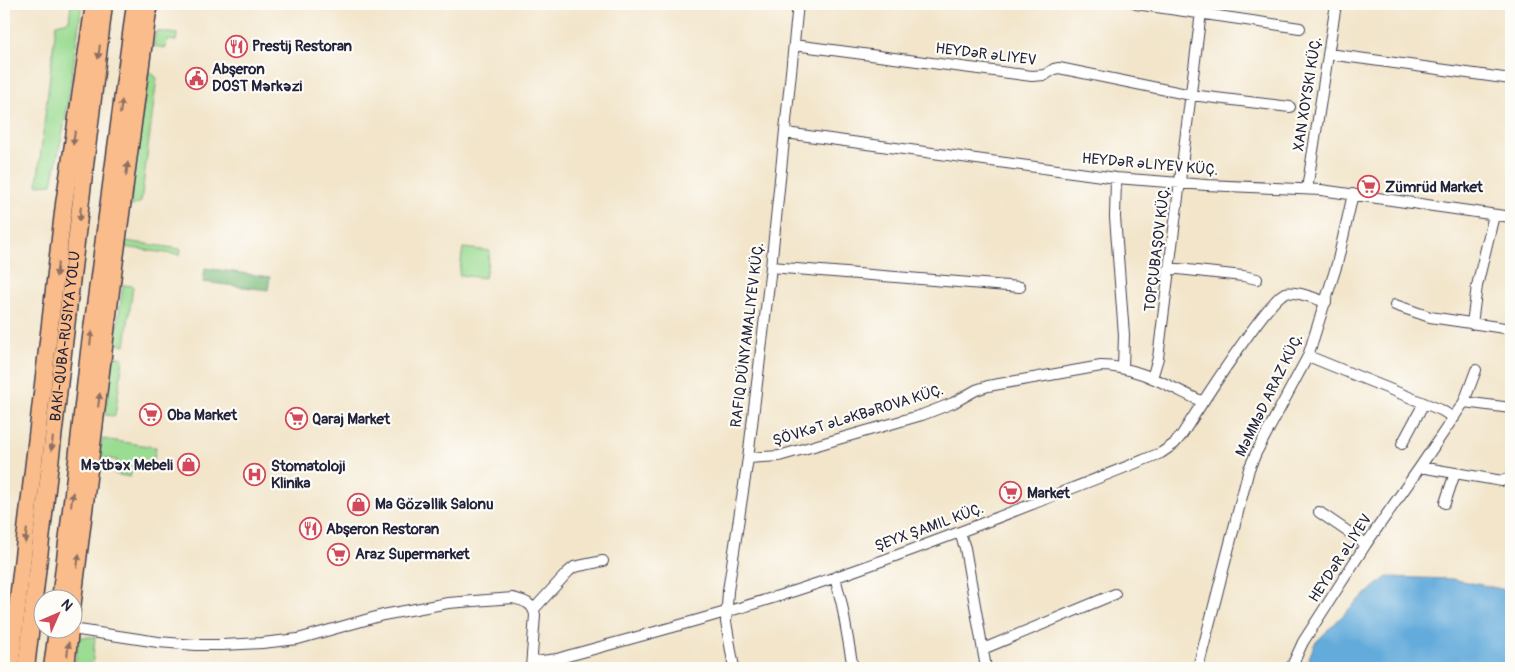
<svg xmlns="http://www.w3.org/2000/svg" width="1515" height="672" font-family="Pangolin,sans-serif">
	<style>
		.green { fill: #9bdc93; stroke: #5e7f67 }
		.forest { fill: #7cbc7d; stroke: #4f6f5c }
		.water { fill: #63abdb; stroke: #42668b }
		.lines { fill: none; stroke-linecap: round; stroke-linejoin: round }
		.minor-casing { stroke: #413f50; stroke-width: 12 }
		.trunk-casing { stroke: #413f50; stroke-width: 19 }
		.minor { stroke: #fff; stroke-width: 10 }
		.trunk { stroke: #f9bc8a; stroke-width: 16 }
		.oneway { fill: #8e6f62 }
		.labels { text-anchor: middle; stroke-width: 4.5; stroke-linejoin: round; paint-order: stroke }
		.poi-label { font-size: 15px; font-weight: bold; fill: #22223b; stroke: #fdfcf7; text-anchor: start }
		.street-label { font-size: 15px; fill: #22223b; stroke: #fdfcf7 }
	</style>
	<rect width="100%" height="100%" fill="#fdfcf7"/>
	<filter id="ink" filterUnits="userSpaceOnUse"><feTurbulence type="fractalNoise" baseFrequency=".02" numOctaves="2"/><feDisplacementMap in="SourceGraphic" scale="10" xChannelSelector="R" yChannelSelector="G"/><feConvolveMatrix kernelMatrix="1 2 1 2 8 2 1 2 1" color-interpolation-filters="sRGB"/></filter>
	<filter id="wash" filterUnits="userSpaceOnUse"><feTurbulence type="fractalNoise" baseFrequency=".0096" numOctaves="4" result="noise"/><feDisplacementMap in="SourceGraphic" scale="20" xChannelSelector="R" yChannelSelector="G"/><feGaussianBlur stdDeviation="1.12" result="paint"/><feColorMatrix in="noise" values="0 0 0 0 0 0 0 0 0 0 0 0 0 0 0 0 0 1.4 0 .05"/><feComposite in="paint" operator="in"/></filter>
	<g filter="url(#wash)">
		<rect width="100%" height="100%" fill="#f2e5ca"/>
		<path class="green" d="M71 4H82L65 121 52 184 37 185 56 24 69 21Z
			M156 31 177 34 176 41 167 40 166 48 153 46Z
			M148 70 157 78 141 202 130 207Z
			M125 241 181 249 180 255 124 247Z
			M463 248 490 251 485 278 459 275Z
			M123 285 133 286 125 345 115 343Z
			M113 356 123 358 115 416 105 415Z
			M102 439 156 447 152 470 132 467 130 477 115 474 117 460 99 458Z
			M78 637H95L92 668H75Z"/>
		<path class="forest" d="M205 268 270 277 268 290 203 282Z"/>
		<path class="water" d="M1387 577 1452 579 1511 591V668H1305L1315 643 1354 604Z"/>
	</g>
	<g filter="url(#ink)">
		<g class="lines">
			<defs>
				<path id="minor" d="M1136 4 1300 28
					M794 45 1032 76 1045 75 1054 69 1059 68 1191 95 1290 107
					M1329 54 1511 79
					M786 133 1116 178 1206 185 1321 190 1511 217
					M1116 178 1115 217 1124 335 1123 368
					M1307 189 1336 4
					M771 267 1020 287
					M1169 268 1243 276 1257 279
					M1395 305 1430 317 1511 329
					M1472 324 1477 286 1494 215
					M1308 356 1441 410 1454 418
					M1152 378 1158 358 1202 4
					M1464 402 1511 408
					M1402 444 1424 403
					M748 458 779 456 922 415 953 403 976 390 988 386 1101 366C1137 366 1170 387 1203 402
					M1420 467 1502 481 1511 477
					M1445 503 1455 473
					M1319 512 1366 544
					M960 533 965 548 986 668
					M835 577 842 605 853 668
					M534 609 568 572 574 567 603 561
					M72 629 158 642 196 645H222L262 643 298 639 383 615 448 603 513 598C524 601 533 603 535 615L531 668
					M983 649 1115 594
					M532 660 542 661 557 659C651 633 744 609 836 577 946 539 1053 496 1161 453L1174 444 1181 436C1195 414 1268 299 1285 293 1295 290 1316 299 1326 302
					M734 668 726 622 728 591 748 458 771 267 798 4
					M1198 668 1249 469 1256 453 1308 356 1337 264 1353 194
					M1291 668 1303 642 1366 544 1420 467 1464 402 1476 370"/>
				<g id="trunk">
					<path d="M60 600 77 460 89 352 135 4"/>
					<path d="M72 609 113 274 149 4"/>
					<path d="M10 668 64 204 94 4"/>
					<path id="s1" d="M26 668 104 4"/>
					<path d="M52 668 57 630"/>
					<path d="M66 668 70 630"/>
				</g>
			</defs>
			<use href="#minor" class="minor-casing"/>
			<use href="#trunk" class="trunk-casing"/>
			<use href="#minor" class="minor"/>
			<use href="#trunk" class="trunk"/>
		</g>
		<defs><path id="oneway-solid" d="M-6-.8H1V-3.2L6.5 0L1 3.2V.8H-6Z" transform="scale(1.25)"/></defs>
		<g class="oneway">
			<use href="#oneway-solid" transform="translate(99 52) rotate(97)"/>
			<use href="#oneway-solid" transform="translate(121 107) rotate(-83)"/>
			<use href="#oneway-solid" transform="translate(74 138) rotate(98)"/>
			<use href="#oneway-solid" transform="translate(127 169) rotate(-83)"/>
			<use href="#oneway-solid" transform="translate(80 214) rotate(97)"/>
			<use href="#oneway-solid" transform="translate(57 270) rotate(97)"/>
			<use href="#oneway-solid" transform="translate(91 338) rotate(-83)"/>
			<use href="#oneway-solid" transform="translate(99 400) rotate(-83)"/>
			<use href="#oneway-solid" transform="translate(52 444) rotate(97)"/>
			<use href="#oneway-solid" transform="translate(72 499) rotate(-83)"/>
			<use href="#oneway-solid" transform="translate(26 536) rotate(97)"/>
			<use href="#oneway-solid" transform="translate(78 561) rotate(-83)"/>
			<use href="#oneway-solid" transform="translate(68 649) rotate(-84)"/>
		</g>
	</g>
	<defs>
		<symbol id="restaurant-ring" viewBox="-11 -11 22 22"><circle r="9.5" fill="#fdfcf7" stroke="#d1495b" stroke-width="1.5"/><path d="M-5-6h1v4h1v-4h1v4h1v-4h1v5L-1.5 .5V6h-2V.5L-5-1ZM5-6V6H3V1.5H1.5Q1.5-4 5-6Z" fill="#d1495b"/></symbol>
		<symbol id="civic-ring" viewBox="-11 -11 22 22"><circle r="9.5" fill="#fdfcf7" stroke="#d1495b" stroke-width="1.5"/><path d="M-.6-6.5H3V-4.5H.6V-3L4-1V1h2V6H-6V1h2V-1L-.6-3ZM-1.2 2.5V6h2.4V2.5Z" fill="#d1495b"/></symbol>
		<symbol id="supermarket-ring" viewBox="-11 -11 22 22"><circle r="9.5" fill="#fdfcf7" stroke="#d1495b" stroke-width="1.5"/><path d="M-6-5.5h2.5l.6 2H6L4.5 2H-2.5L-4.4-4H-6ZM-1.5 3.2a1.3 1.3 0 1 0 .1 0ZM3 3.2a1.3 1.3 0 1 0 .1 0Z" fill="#d1495b"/></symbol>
		<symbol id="shop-ring" viewBox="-11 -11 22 22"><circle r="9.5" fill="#fdfcf7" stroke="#d1495b" stroke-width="1.5"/><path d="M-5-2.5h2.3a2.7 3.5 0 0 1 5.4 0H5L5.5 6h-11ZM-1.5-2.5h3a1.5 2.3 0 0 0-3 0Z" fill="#d1495b"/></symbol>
		<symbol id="hospital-ring" viewBox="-11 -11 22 22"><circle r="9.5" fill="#fdfcf7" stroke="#d1495b" stroke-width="1.5"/><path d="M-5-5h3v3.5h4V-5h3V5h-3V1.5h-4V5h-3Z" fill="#d1495b"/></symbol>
	</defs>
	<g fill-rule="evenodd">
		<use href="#restaurant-ring" x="224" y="34" width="25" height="25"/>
		<use href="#civic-ring" x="184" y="66" width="25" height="25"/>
		<use href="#supermarket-ring" x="1356" y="174" width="25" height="25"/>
		<use href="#supermarket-ring" x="138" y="402" width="25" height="25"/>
		<use href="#supermarket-ring" x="284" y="406" width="25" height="25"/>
		<use href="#shop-ring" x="176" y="452" width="25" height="25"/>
		<use href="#hospital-ring" x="242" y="462" width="25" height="25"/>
		<use href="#supermarket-ring" x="998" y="480" width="25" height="25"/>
		<use href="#shop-ring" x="346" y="492" width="25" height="25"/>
		<use href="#restaurant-ring" x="298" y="516" width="25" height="25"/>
		<use href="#supermarket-ring" x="326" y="542" width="25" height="25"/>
	</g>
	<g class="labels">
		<g class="poi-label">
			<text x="252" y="51">Prestij Restoran</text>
			<text x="212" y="74">Abşeron<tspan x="212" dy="17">DOST Mərkəzi</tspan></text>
			<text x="1385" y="192">Zümrüd Market</text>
			<text x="167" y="420">Oba Market</text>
			<text x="312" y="424">Qaraj Market</text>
			<text x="173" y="470" text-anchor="end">Mətbəx Mebeli</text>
			<text x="271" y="471">Stomatoloji<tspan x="271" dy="17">Klinika</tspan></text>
			<text x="1027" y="498">Market</text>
			<text x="375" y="509">Ma Gözəllik Salonu</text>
			<text x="326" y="534">Abşeron Restoran</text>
			<text x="355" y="559">Araz Supermarket</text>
		</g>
		<g class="street-label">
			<text transform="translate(986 54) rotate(7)" y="5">HEYDƏR ƏLIYEV</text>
			<text transform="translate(1307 94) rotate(-81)" y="5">XAN XOYSKI KÜÇ.</text>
			<text transform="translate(1150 164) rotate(5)" y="5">HEYDƏR ƏLIYEV KÜÇ.</text>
			<text transform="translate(1157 249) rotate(-83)" y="5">TOPÇUBAŞOV KÜÇ.</text>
			<text transform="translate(747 335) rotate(-83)" y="5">RAFIQ DÜNYAMALIYEV KÜÇ.</text>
			<text dy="5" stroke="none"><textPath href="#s1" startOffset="334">BAKI-QUBA-RUSIYA YOLU</textPath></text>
			<text transform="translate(1269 395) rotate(-64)" y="5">MƏMMƏD ARAZ KÜÇ.</text>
			<text transform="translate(858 415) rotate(-17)" y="5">ŞÖVKƏT ƏLƏKBƏROVA KÜÇ.</text>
			<text transform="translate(929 527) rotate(-20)" y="5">ŞEYX ŞAMIL KÜÇ.</text>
			<text transform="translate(1340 558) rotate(-57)" y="5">HEYDƏR ƏLIYEV</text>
		</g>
	</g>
	<rect width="1515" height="672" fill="none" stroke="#fdfcf7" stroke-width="20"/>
	<g transform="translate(58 614) rotate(45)"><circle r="24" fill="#fdfcf7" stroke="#a5a5ac"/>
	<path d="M0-4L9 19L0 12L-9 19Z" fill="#d1495b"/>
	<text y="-8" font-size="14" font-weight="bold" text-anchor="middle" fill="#22223b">N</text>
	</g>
</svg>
